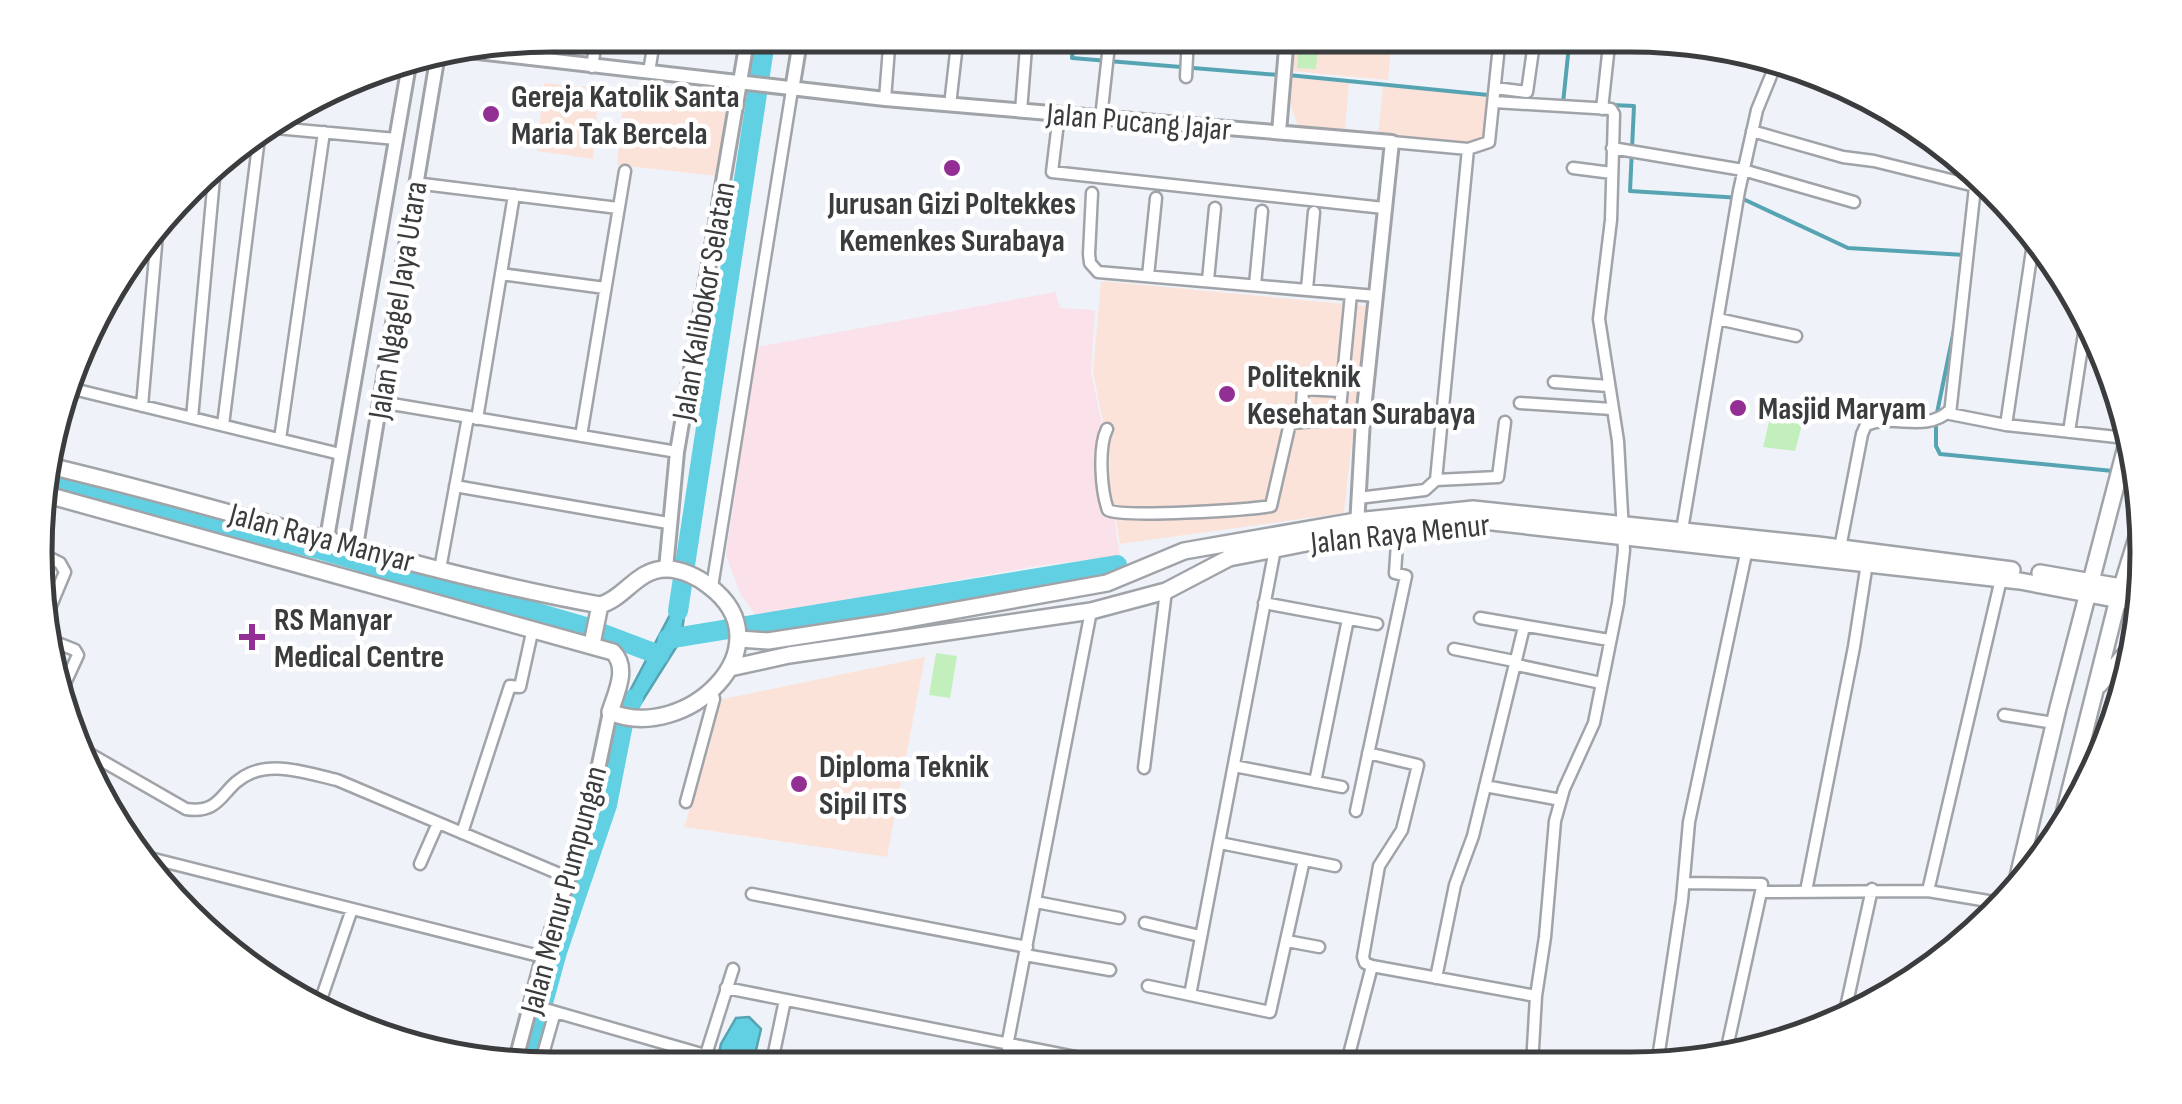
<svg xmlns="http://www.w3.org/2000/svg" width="2182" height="1104" font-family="'Sofia Sans Condensed',sans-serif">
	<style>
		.education { fill: #fce3da }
		.medical { fill: #fae1ea }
		.green { fill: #c3efbc }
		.water { fill: #62d0e3; stroke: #56a4b2; stroke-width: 2.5 }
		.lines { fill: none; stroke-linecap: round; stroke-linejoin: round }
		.stream { stroke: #56a4b2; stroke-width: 4 }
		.river { stroke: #62d0e3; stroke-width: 20 }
		.minor-casing { stroke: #a0a4a9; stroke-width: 15 }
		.tertiary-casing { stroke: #a0a4a9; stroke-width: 18 }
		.primary-casing { stroke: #a0a4a9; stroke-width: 20 }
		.minor { stroke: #fff; stroke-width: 10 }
		.tertiary { stroke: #fff; stroke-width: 12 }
		.primary { stroke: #fff; stroke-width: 15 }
		.poi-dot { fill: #932e94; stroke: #fff; stroke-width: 4 }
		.labels { text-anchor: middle; stroke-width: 9; stroke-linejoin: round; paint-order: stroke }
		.poi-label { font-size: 32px; font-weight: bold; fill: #3a3c3e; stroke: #fff; text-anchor: start }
		.street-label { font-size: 32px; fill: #3a3c3e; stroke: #fff }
		.rim { fill: none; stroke: #3a3c3e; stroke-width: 5 }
	</style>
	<rect width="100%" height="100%" fill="#eff3f9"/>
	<path class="education" d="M1295 36H1392L1388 80 1292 71Z
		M1293 77 1349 83 1345 130 1298 126 1289 100Z
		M544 83 599 88 593 159 537 151Z
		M1383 86 1495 97 1491 145 1378 135Z
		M624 92 727 101 718 176 617 165Z
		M1101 281 1367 306 1344 513 1120 544 1110 486V457L1093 372Z
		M925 657 887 857 684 827 711 740 710 721 723 699Z"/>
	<path class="medical" d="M1056 292 1060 308 1095 310 1091 373 1109 457V486L1120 556 1037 566 756 616 740 593 726 555 756 347Z"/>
	<path class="green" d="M1300 36H1319L1316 69 1297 68Z
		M649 127 687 130 686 146 647 143Z
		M1773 405 1805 413 1795 451 1763 447Z
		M936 653 957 656 950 698 929 695Z"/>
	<path class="water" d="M676 583 688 584 682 632 677 646 636 711 623 704 672 611Z
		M749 1017 761 1029 752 1067H716L721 1044 736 1018Z"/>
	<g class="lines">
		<path class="stream" d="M1074 36 1072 58 1279 75
			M1288 75 1548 101
			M1563 103 1570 36
			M1612 105 1634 106 1630 191 1741 198 1848 248 1965 255
			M1937 413 1955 325
			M1936 423V446L1940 454 2113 471"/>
		<path class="river" d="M44 481 318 549 586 627
			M678 611 766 35
			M601 633 659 655
			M668 639 1117 565
			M525 1068 557 952 607 805 625 714 633 699"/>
		<defs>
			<path id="minor" d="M592 67 597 35
				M649 72 655 35
				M1186 77 1188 36
				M1495 88 1527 92 1535 36
				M885 99 890 35
				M1494 102 1611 109 1614 114 1611 220 1599 319 1618 441 1624 550 1618 603 1594 723 1564 789 1555 821 1545 937 1536 996 1532 1065
				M950 105 958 35
				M1602 109 1610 36
				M1021 111 1027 35
				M1059 114 1052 172 1384 208
				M1101 118 1110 36
				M265 127 396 139
				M1752 131 1843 157 1874 161 1991 190
				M1392 142 1468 149 1489 142 1500 36
				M1612 148 1743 170 1854 202
				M1573 168 1612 173
				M1976 178 1950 414 2006 425 2126 438
				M415 183 618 208
				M1092 193 1089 254 1090 263 1098 272 1376 296
				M501 274 605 288
				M1148 276 1156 198
				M1208 280 1215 208
				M1255 285 1262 211
				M1307 289 1314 212
				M1351 294 1339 419H1363
				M1718 319 1796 336
				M1554 382 1608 386
				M69 388 336 453 341 457
				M380 402 677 452
				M1520 403 1612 409
				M142 406 157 234
				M192 418 215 167
				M477 419 514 195
				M1301 421 1303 389 1341 391
				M223 425 260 130
				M2006 425 2034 237
				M1107 429C1098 447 1101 491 1108 510 1123 518 1248 510 1271 506L1290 423 1339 419
				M2069 432 2085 327
				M581 436 625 171
				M280 439 324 132
				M1436 480 1498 477 1505 422
				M455 486 668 523
				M1358 498 1425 490 1436 480 1468 149
				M1682 530 1739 191 1757 110 1775 66
				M1840 548 1862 434 1866 425C1894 413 1925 433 1949 411
				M42 554 60 563 65 572 42 627
				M440 569 468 417
				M712 587 792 90
				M1264 603 1377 624
				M1480 618 1609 640
				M45 638 75 650 78 655 61 692
				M1454 649 1514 661
				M1517 665 1601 683
				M2004 715 2054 723
				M78 747 186 809C224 815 221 785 251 773 277 762 311 774 337 780L569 878
				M1368 753 1418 765 1402 830 1379 866 1363 957 1365 963 1372 966
				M1234 766 1342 787
				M1144 768 1166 591
				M1315 782 1348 619
				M1485 786 1561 800
				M686 802 714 699 711 689
				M1356 811 1406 576 1395 573 1398 528
				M462 833 510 686 520 687 533 628
				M1220 843 1335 866
				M142 856 543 957
				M420 864 438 823
				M1684 883 1762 884 1761 892
				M1806 891 1854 647 1867 563
				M1928 891 2001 579
				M1761 892 1928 891 2006 904
				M752 894 1027 947
				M1036 902 1119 918
				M1145 923 1200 936
				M1287 941 1319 947
				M1025 955 1110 970
				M1372 966 1536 996
				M1436 978 1455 885 1473 836 1524 627
				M1148 986 1270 1012 1304 860
				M726 988 1121 1066
				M1190 995 1275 549
				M531 1005 705 1055
				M317 1011 352 909
				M1843 1021 1872 889
				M1007 1046 1091 611
				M1725 1057 1761 892
				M1657 1065 1682 900 1689 822 1747 549
				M1346 1066 1372 966
				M702 1067 733 969
				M771 1067 785 1000
				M539 1068 555 1012"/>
			<path id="tertiary" d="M460 50 885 99 1392 142 1363 419 1357 526
				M792 90 801 35
				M1279 132 1287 36
				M327 538 410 59
				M356 546 438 54
				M666 569 677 452 748 35
				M514 1067 543 957 587 822 610 712"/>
			<path id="primary" d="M45 465C230 508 412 571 600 605
				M44 494 613 652C629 668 616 693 610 712 686 744 789 646 709 586 698 577 681 569 667 569 638 568 624 599 600 605
				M2040 573 2144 591
				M739 639 768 641 885 623 1107 583 1184 551 1356 521 1473 509 1818 545 2012 570
				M592 644 600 605
				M730 668 789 655 1091 611 1166 591 1229 558 1357 533 1474 520 2020 581 2141 604
				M2099 685 2129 650
				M2060 830 2118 599 2139 531
				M2013 898 2058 708 2127 443"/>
		</defs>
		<use href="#minor" class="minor-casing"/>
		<use href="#tertiary" class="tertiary-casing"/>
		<use href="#primary" class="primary-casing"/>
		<use href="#minor" class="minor"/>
		<use href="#tertiary" class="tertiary"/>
		<use href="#primary" class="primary"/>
	</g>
	<g class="poi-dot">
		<circle cx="491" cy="114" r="10"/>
		<circle cx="952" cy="168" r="10"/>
		<circle cx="1227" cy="394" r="10"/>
		<circle cx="1738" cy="408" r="10"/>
		<path d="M247 622h10v10h10v10h-10v10h-10v-10h-10v-10h10z"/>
		<circle cx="799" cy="784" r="10"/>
	</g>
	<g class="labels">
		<g class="poi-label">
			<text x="511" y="107">Gereja Katolik Santa<tspan x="511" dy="37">Maria Tak Bercela</tspan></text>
			<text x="952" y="214" text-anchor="middle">Jurusan Gizi Poltekkes<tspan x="952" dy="37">Kemenkes Surabaya</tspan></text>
			<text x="1247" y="387">Politeknik<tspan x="1247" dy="37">Kesehatan Surabaya</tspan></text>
			<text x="1758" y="419">Masjid Maryam</text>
			<text x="274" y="630">RS Manyar<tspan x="274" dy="37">Medical Centre</tspan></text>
			<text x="819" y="777">Diploma Teknik<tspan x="819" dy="37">Sipil ITS</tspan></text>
		</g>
		<g class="street-label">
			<text transform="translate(1139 121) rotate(5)" y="11">Jalan Pucang Jajar</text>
			<text transform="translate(397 300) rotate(-81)" y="11">Jalan Ngagel Jaya Utara</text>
			<text transform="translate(703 301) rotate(-80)" y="11">Jalan Kalibokor Selatan</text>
			<text transform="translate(1400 533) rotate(-6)" y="11">Jalan Raya Menur</text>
			<text transform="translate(322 537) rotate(15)" y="11">Jalan Raya Manyar</text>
			<text transform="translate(563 890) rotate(-75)" y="11">Jalan Menur Pumpungan</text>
		</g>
	</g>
	<path d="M0 0H2182V1104H0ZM552 52H1630A500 500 0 0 1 2130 552V552A500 500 0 0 1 1630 1052H552A500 500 0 0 1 52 552V552A500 500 0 0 1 552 52Z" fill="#fff" fill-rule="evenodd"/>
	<path class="rim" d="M552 52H1630A500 500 0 0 1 2130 552V552A500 500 0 0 1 1630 1052H552A500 500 0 0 1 52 552V552A500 500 0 0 1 552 52Z"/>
</svg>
